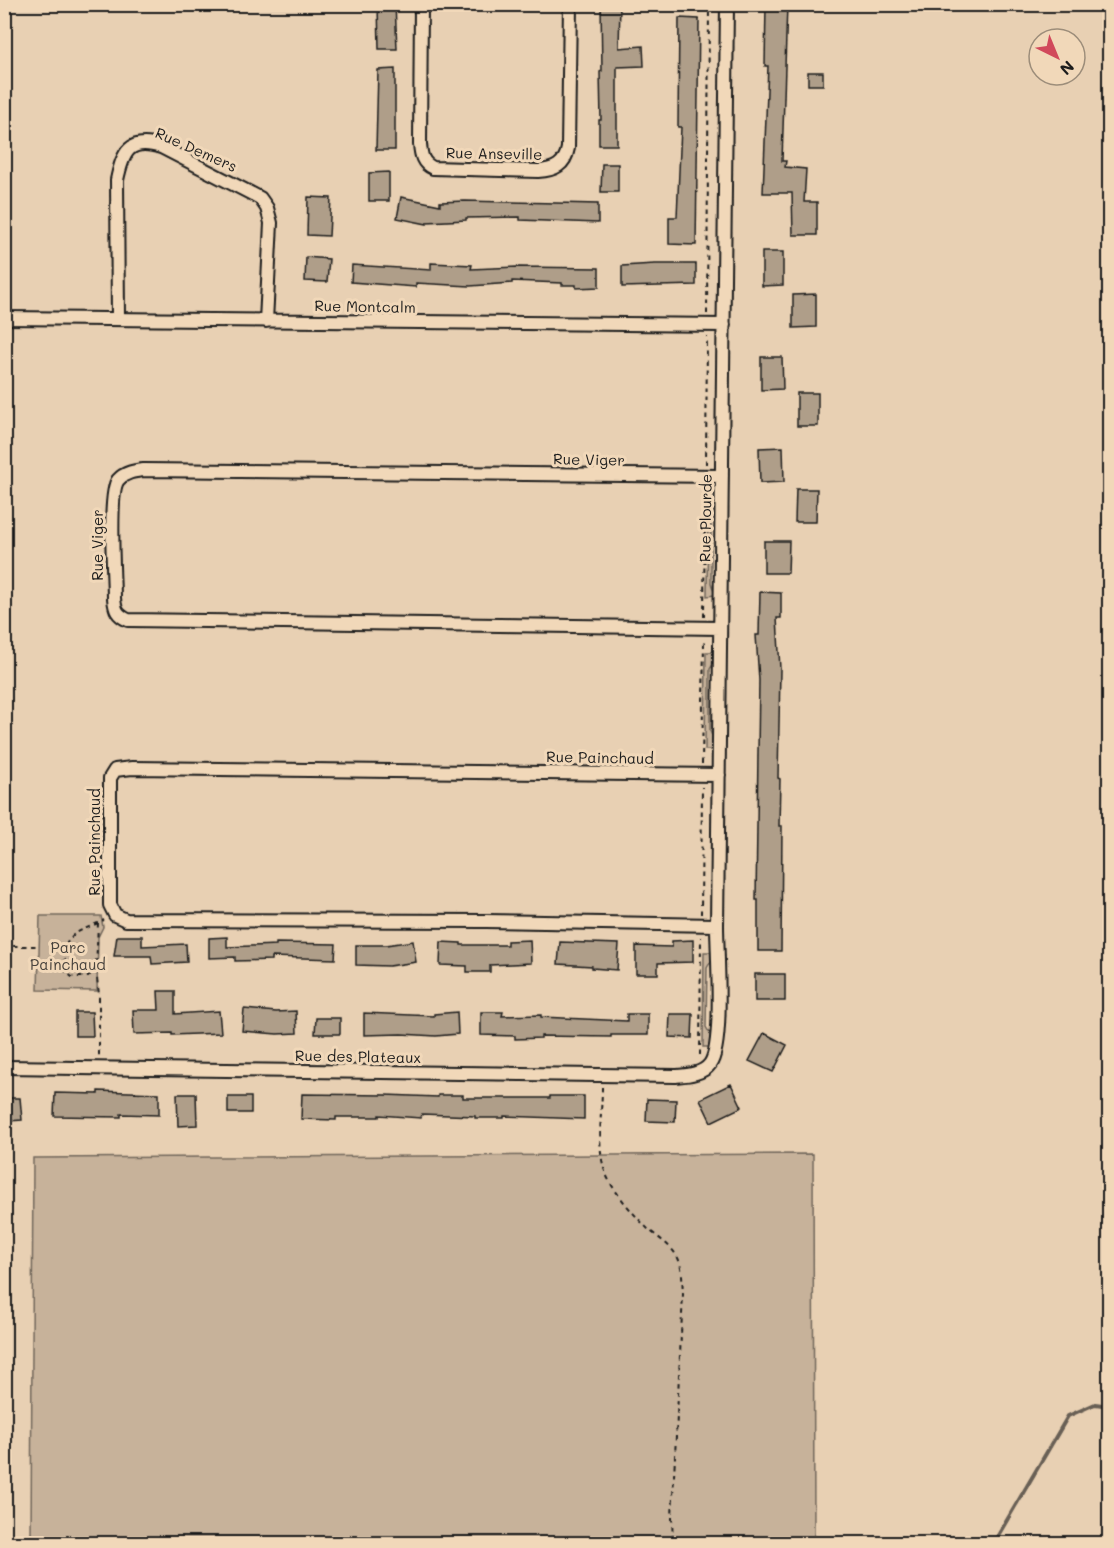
<svg xmlns="http://www.w3.org/2000/svg" width="1114" height="1548" font-family="Mali,sans-serif">
	<style>
		.green { fill: #c7b29a; stroke: #72675b; stroke-width: 1.5 }
		.lines { fill: none; stroke-linecap: round; stroke-linejoin: round }
		.stream { stroke: #685f54; stroke-width: 4 }
		.building { fill: #af9e89; stroke: #1c1c1c; stroke-width: 1.5 }
		.minor-casing { stroke: #1c1c1c; stroke-width: 16 }
		.path { stroke: #1c1c1c; stroke-width: 2; stroke-dasharray: 4.5 4.5; stroke-linecap: butt }
		.minor { stroke: #f1d8b9; stroke-width: 12 }
		.labels { text-anchor: middle; stroke-width: 6; stroke-linejoin: round; paint-order: stroke }
		.street-label { font-size: 15px; fill: #1c1c1c; stroke: #f1d8b9 }
		.park-label { font-size: 15px; fill: #47423c; stroke: #f1d8b9 }
	</style>
	<rect width="100%" height="100%" fill="#e8d0b3"/>
	<filter id="ink" filterUnits="userSpaceOnUse"><feTurbulence type="fractalNoise" baseFrequency=".0167" numOctaves="2"/><feDisplacementMap in="SourceGraphic" scale="12" xChannelSelector="R" yChannelSelector="G"/><feConvolveMatrix kernelMatrix="1 2 1 2 8 2 1 2 1" color-interpolation-filters="sRGB"/></filter>
	<g filter="url(#ink)">
		<path class="green" d="M708 502H715V514L711 522V583L715 595 707 596Z
			M706 652H715L714 663 710 669V731L713 738 714 750H705Z
			M40 916H101L103 927 98 937 97 991 38 990Z
			M704 952H711V961L707 968 706 1027 710 1034 711 1047H703Z
			M813 1154 814 1543H31L33 1158Z"/>
		<g class="lines">
			<path class="stream" d="M993 1544 1068 1416 1095 1404 1110 1406"/>
		</g>
		<path class="building" d="M378 4H395L397 49H379Z
			M601 4H620L619 48 643 46 644 66 617 67V145H599V120H601L600 72 602 71Z
			M766 4H787L782 161H786L785 167 806 169 804 202H817V235H793L792 193H763L768 66H765Z
			M679 18 699 19 696 245 669 244V217H677L681 127H678Z
			M395 69V150H376L378 70Z
			M808 72H823V85H808Z
			M602 164H618V192H601Z
			M389 172V201H369V173Z
			M308 197 331 198 329 236 307 235Z
			M401 197 440 205V202L465 201 598 204V223L520 220V217L466 218V220L427 222V224L397 218Z
			M762 252H783V285L762 286Z
			M306 257 329 259 327 282 305 281Z
			M431 263 472 265 471 269 517 267 599 268V287L576 288V285H562V283L512 281V283L470 286 416 283V287L351 282 352 265 431 270Z
			M655 264H696V285L622 287V266Z
			M816 294V327L793 328V295Z
			M761 357H782L783 389 761 390Z
			M797 393H818V426H797Z
			M783 447 784 482 760 483 759 448Z
			M796 489H817L816 522H795Z
			M764 541H789L788 573H764Z
			M760 592 781 593V618H777L780 669 778 778 780 779 779 826H782L781 951H758V900H756L759 680 756 635H759Z
			M117 936H142V946L186 944 187 962 152 964 151 956H114Z
			M227 937V947L276 945V943L336 944 335 959 272 957V960L235 961V957L209 958V938Z
			M530 940 531 963 490 965V972H467V966L440 965 441 942 461 943V945H507V941Z
			M693 940V962L658 963V974H636V946L672 947V941Z
			M413 941 416 962 389 966 356 965V945H386Z
			M560 942 619 944 617 970 592 968V966L558 964Z
			M755 974H785V1001H755Z
			M158 991H175V1014L219 1011 221 1033 172 1035V1033L134 1034 133 1010H159Z
			M244 1009 276 1012 296 1011 297 1033 277 1034 242 1031Z
			M75 1012H92L93 1036H75Z
			M457 1012 458 1034 436 1036 401 1034 364 1035V1013L434 1016V1014Z
			M481 1012H503L502 1016 541 1015V1017L627 1021V1014H648V1035H611V1037L541 1036V1038L515 1039V1036L481 1035Z
			M670 1014H693L692 1038 669 1037Z
			M316 1018H340V1034H315Z
			M764 1033 787 1045 773 1072 749 1061Z
			M731 1084 742 1107 711 1122 700 1099Z
			M98 1091 159 1093V1115L121 1114V1117L54 1116 55 1093 98 1094Z
			M177 1094H196L197 1125 178 1126Z
			M302 1094 385 1095 438 1097V1095H463V1098H550V1096H584V1119L504 1116V1118H475V1116L422 1114 421 1118 379 1115V1117H336V1120L301 1119Z
			M228 1097H251V1113H228Z
			M7 1098H20L22 1120 9 1121Z
			M647 1099 676 1100 675 1122 646 1121Z"/>
		<g class="lines">
			<defs>
				<path id="minor" d="M421 4 420 144C421 155 422 163 433 168L538 171C555 170 565 165 568 148L570 4
					M4 318 724 325
					M118 319 117 180C123 152 129 137 161 147L260 198 267 208 271 223 266 321
					M720 628 128 620C117 615 115 610 114 598 114 577 108 493 118 480 125 472 135 471 144 470L722 476
					M717 925 486 921 126 920 115 915 110 905V778L115 770 132 768 719 775
					M4 1067 676 1076C687 1075 703 1074 710 1064 724 1045 717 953 717 925L727 4"/>
			</defs>
			<use href="#minor" class="minor-casing"/>
			<path class="path" d="M707 314 709 4
				M706 464 707 337
				M704 617 705 487
				M702 764 704 640
				M701 914 702 787
				M98 923 96 969 88 977H72L66 972C60 931 75 935 104 920
				M4 946H39
				M96 970 99 994V1057
				M700 1055 701 937
				M602 1087C602 1113 596 1150 606 1174 612 1190 636 1217 648 1229 658 1238 671 1245 678 1258 683 1269 682 1281 683 1294L672 1517 673 1544"/>
			<use href="#minor" class="minor"/>
		</g>
	</g>
	<g class="labels">
		<g class="street-label">
			<text transform="translate(196 150) rotate(24)" y="5">Rue Demers</text>
			<text transform="translate(494 154) rotate(1)" y="5">Rue Anseville</text>
			<text transform="translate(365 307) rotate(1)" y="5">Rue Montcalm</text>
			<text transform="translate(589 460) rotate(1)" y="5">Rue Viger</text>
			<text transform="translate(706 518) rotate(-89)" y="5">Rue Plourde</text>
			<text transform="translate(98 545) rotate(-90)" y="5">Rue Viger</text>
			<text transform="translate(600 758) rotate(1)" y="5">Rue Painchaud</text>
			<text transform="translate(95 842) rotate(-90)" y="5">Rue Painchaud</text>
			<text transform="translate(358 1057) rotate(1)" y="5">Rue des Plateaux</text>
		</g>
		<g class="park-label">
			<text x="68" y="953">Parc<tspan x="68" dy="17">Painchaud</tspan></text>
		</g>
	</g>
	<rect width="1114" height="1548" fill="none" stroke="#f1d8b9" stroke-width="24"/>
	<rect x="12" y="12" width="1090" height="1524" fill="none" stroke="#1c1c1c" stroke-width="2" filter="url(#ink)"/>
	<g transform="translate(1057 57) rotate(137)"><circle r="28" fill="#f1d8b9" stroke="#9c8d7a" stroke-width="1.5"/>
	<path d="M0-4.5L10 22L0 15L-10 22Z" fill="#d1495b"/>
	<text y="-9" font-size="16" font-weight="bold" text-anchor="middle" fill="#1c1c1c">N</text>
	</g>
</svg>
